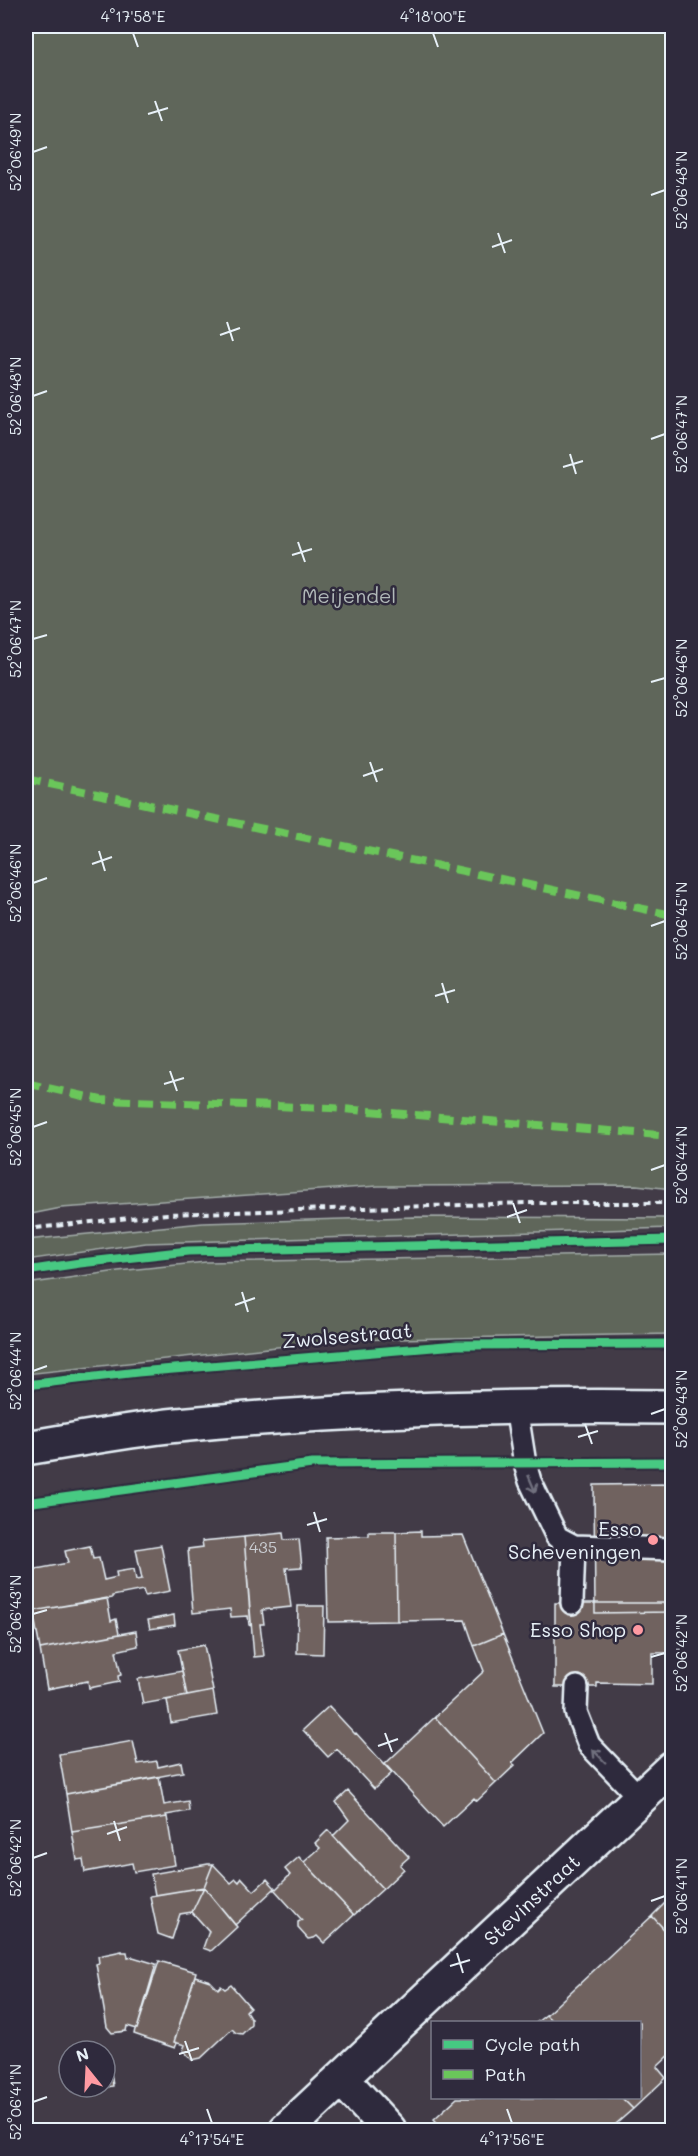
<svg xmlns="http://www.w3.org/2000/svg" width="698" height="2156" font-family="Mali,sans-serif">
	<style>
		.green { fill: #5e665a; stroke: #a3aca9; stroke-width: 1.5 }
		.building { fill: #70625e; stroke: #e8f1f8; stroke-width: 1.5 }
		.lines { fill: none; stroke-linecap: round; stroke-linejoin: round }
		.lane-casing { stroke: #e8f1f8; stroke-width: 26 }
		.street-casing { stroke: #e8f1f8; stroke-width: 38 }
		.secondary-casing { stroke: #e8f1f8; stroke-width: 38 }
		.path { stroke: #e8f1f8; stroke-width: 4; stroke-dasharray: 6 4.5; stroke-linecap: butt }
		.lane { stroke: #2f2a3d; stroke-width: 21 }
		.street { stroke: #2f2a3d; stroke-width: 33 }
		.secondary { stroke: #2f2a3d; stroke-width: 33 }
		.quiet { stroke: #6ac65a; stroke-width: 8; stroke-dasharray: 15 8; stroke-linecap: butt }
		.cycleway-casing { stroke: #2f2a3d; stroke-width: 13 }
		.cycleway { stroke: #46c982; stroke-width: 9 }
		.oneway { stroke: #70707e }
		.ticks { fill: none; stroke: #e8f1f8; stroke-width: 2 }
		.poi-dot { fill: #ff9aa2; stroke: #2f2a3d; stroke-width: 2 }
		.labels { text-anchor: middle; stroke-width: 5; stroke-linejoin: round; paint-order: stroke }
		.number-label { font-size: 16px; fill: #cacdd2 }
		.park-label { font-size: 20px; fill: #b1b9b9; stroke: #2f2a3d }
		.street-label { font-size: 20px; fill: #e8f1f8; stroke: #2f2a3d }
		.poi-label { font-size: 20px; fill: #e8f1f8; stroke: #2f2a3d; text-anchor: end }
		.neatline { fill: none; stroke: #e8f1f8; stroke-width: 2 }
		.ticks-label { font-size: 15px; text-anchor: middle; fill: #e8f1f8 }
	</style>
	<rect width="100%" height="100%" fill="#423b47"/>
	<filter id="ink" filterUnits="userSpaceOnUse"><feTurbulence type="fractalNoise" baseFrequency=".0167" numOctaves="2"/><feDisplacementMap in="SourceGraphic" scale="12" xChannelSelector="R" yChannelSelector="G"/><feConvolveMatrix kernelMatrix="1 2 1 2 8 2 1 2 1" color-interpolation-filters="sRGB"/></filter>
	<g filter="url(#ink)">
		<path class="green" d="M26 26H672V1189L636 1185 378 1186 61 1208 26 1215Z
			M413 1217 672 1218V1228L146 1243 26 1260V1240L203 1223Z
			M672 1254V1334L341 1340 26 1374V1284L118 1271 206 1262Z"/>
		<path class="building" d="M672 1484V1612L595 1613 594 1485Z
			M421 1531V1536L463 1535 503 1634 474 1646 465 1620 397 1621 396 1532Z
			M369 1532H396L397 1621 328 1622 326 1537 369 1536Z
			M283 1533 284 1540 299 1539 302 1567 286 1568 291 1607 262 1610 264 1624H260L264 1656 254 1657 244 1537Z
			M244 1537 251 1626 249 1625 248 1616 231 1617 230 1609 193 1613 188 1549 203 1547 202 1541Z
			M161 1545 170 1591 145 1596 143 1590 112 1596V1598L33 1611 26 1571 68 1563 65 1551 90 1546 93 1559 99 1558 104 1580 117 1577 116 1572 134 1569 136 1580 142 1579 136 1549Z
			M107 1598 111 1621 116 1619 119 1634 40 1649 33 1611Z
			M555 1603H672V1653H652V1684L597 1683V1687H555Z
			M298 1606H324L323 1654 297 1653Z
			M174 1615 175 1625 150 1629 148 1620Z
			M136 1631 138 1646 116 1651 121 1675 118 1676 119 1682 89 1688 88 1681 47 1689 40 1649Z
			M503 1634 543 1733 512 1763 515 1765 496 1783 435 1717 484 1671 474 1646Z
			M204 1645 213 1691 187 1696 178 1650Z
			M182 1671 187 1696 143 1704 138 1679Z
			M213 1691 217 1715 171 1723 167 1700Z
			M329 1706 355 1734 356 1733 392 1773 374 1789 337 1749 328 1757 303 1730Z
			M435 1717 496 1783 477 1801 474 1798 443 1827 385 1764Z
			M133 1741 138 1764 157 1761 158 1767 181 1762 183 1772 66 1794 59 1754Z
			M159 1777 164 1805 188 1801 189 1811 166 1815 167 1817 72 1832 66 1794Z
			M348 1791 409 1857 400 1865 404 1869 383 1889 333 1836 349 1820 336 1802Z
			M167 1817 175 1865 134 1872 132 1863 85 1872 83 1859 77 1860 72 1832Z
			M328 1830 383 1889 354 1915 304 1862 320 1848 315 1843Z
			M299 1857 354 1915 324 1943 317 1936 314 1938 308 1939 298 1928V1922L302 1920 274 1889 235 1925 204 1887 213 1864 231 1883 236 1879 239 1882 242 1878 254 1891 267 1879 276 1889 290 1875 285 1869Z
			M208 1864H213L204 1887 155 1895 151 1874Z
			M204 1887 192 1912 180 1914 172 1939 158 1934 150 1896Z
			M204 1887 237 1927 211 1951 203 1948 209 1931 192 1912Z
			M672 1896V1938L652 1916Z
			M652 1916 672 1938V2053L657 2067 666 2078 633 2109 622 2098H640V2022H553L546 2015Z
			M122 1951V1952H127L128 1958 133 1957 156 1964 137 2029 127 2026 126 2031 112 2033 107 2027 96 1964 99 1963 98 1956Z
			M159 1961 196 1972 174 2042 177 2043 175 2048 134 2034 135 2029H137Z
			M195 1976 210 1981 218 1989 221 1986 225 1989 231 1985 250 2007 246 2011 251 2019V2025L242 2034 236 2033 232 2029 201 2058 192 2060 183 2050 185 2045 174 2042Z
			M546 2015 553 2022H537Z
			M110 2065 113 2086 90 2090V2087H105V2066Z
			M457 2098H622L633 2109 609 2130H594L592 2128 589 2130H444L434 2119Z"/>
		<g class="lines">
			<defs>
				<path id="lane" d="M516 1407 525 1464 530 1481 557 1537 574 1546 672 1549
					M572 1603 574 1546
					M577 1687 576 1712 589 1745 640 1798"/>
				<path id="street" d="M342 2079 389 2130
					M286 2130 672 1768"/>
				<path id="secondary" d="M26 1448C76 1440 127 1430 178 1425 342 1409 508 1405 672 1407"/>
			</defs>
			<use href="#lane" class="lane-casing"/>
			<use href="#street" class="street-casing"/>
			<use href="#secondary" class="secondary-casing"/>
			<path class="path" d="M26 1229 167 1214 527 1203H672"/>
			<use href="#lane" class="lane"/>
			<use href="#street" class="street"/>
			<use href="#secondary" class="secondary"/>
			<path class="quiet" d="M26 779 672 915
				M26 1083 101 1100 331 1108 672 1136"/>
			<defs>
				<path id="cycleway" d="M26 1271 80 1263 188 1251 672 1240
					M26 1385 138 1372 457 1345 672 1344
					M26 1503 312 1464 672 1462"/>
			</defs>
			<use href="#cycleway" class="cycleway-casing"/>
			<use href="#cycleway" class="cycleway"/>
		</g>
		<defs><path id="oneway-shaft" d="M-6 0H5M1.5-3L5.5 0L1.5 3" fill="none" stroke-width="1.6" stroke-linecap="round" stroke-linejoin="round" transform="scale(1.5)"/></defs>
		<g class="oneway">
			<use href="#oneway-shaft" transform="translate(532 1484) rotate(67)"/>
			<use href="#oneway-shaft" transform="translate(599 1756) rotate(-134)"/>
		</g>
	</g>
	<path class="ticks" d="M133 33 138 47M433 33 438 47M155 101 162 121M148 114 168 108M33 152 47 147M651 195 665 190M498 233 505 253M492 247 512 240M227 322 233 341M220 335 240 328M33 396 47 391M651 439 665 434M570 454 576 474M563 467 583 461M298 542 305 562M292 555 312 549M33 639 47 635M651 682 665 678M370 762 377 782M363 776 383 769M99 851 105 871M92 864 112 857M33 883 47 878M651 926 665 921M442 983 448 1003M435 996 455 990M170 1071 177 1091M164 1084 184 1078M33 1127 47 1122M651 1170 665 1165M513 1203 520 1223M507 1217 527 1210M242 1292 248 1312M235 1305 255 1298M33 1371 47 1366M651 1414 665 1409M585 1424 592 1444M578 1437 598 1431M314 1512 320 1532M307 1525 327 1519M33 1614 47 1610M651 1657 665 1653M385 1733 392 1752M378 1746 398 1739M114 1821 120 1841M107 1834 127 1827M33 1858 47 1853M651 1901 665 1896M457 1953 463 1973M450 1966 470 1960M185 2041 192 2061M179 2054 199 2048M33 2102 47 2097M207 2109 212 2123M507 2109 512 2123"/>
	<g class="poi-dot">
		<circle cx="653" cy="1540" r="6"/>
		<circle cx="638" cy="1630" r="6"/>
	</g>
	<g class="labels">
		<g class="number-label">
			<text x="263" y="1553">435</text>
		</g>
		<g class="park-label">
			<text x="349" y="603">Meijendel</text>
		</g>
		<g class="street-label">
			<text transform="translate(347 1336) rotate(-5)" y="7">Zwolsestraat</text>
			<text transform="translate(532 1900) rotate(-43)" y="7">Stevinstraat</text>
		</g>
		<g class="poi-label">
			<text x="641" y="1536">Esso<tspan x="641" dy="23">Scheveningen</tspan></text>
			<text x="626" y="1637">Esso Shop</text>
		</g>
	</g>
	<rect width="698" height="2156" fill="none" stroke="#2f2a3d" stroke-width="66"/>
	<rect x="431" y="2021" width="210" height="78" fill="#2f2a3d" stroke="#797a88" stroke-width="1.5"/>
	<rect x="443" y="2040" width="30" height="9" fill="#46c982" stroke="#797a88" stroke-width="1.5"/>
	<text x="485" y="2051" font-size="18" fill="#e8f1f8">Cycle path</text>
	<rect x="443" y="2070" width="30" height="9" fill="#6ac65a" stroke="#797a88" stroke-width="1.5"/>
	<text x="485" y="2081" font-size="18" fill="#e8f1f8">Path</text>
	<g transform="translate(87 2069) rotate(342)"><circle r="28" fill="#2f2a3d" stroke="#797a88" stroke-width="1.5"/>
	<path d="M0-4.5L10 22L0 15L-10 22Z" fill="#ff9aa2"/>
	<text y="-9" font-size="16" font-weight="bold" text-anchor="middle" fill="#e8f1f8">N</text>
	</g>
	<rect x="33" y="33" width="632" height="2090" class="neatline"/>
	<g class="ticks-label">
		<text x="133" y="22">4°17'58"E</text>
		<text x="433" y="22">4°18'00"E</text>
		<text transform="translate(16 152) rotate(-90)" y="5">52°06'49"N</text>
		<text transform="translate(682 190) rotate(-90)" y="5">52°06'48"N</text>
		<text transform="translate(16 396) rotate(-90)" y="5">52°06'48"N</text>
		<text transform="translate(682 434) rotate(-90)" y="5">52°06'47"N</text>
		<text transform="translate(16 639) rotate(-90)" y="5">52°06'47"N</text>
		<text transform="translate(682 678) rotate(-90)" y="5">52°06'46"N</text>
		<text transform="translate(16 883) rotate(-90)" y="5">52°06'46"N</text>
		<text transform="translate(682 921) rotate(-90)" y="5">52°06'45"N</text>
		<text transform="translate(16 1127) rotate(-90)" y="5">52°06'45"N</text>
		<text transform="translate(682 1165) rotate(-90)" y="5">52°06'44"N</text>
		<text transform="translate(16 1371) rotate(-90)" y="5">52°06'44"N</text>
		<text transform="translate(682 1409) rotate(-90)" y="5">52°06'43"N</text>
		<text transform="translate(16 1614) rotate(-90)" y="5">52°06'43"N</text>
		<text transform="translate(682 1653) rotate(-90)" y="5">52°06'42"N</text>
		<text transform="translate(16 1858) rotate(-90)" y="5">52°06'42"N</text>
		<text transform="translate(682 1896) rotate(-90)" y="5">52°06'41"N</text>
		<text transform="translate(16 2102) rotate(-90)" y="5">52°06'41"N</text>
		<text x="212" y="2145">4°17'54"E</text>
		<text x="512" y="2145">4°17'56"E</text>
	</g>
</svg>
